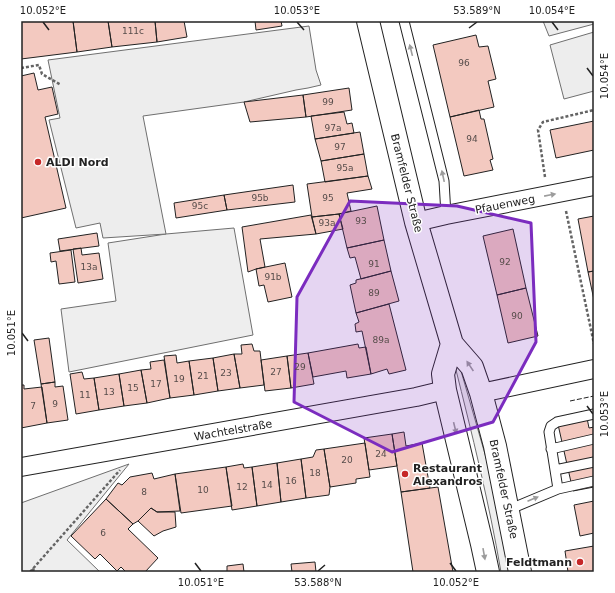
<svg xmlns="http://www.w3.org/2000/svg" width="615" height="593" font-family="'DejaVu Sans',sans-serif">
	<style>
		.green { fill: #eee; stroke: #6f6f6f }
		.parking { fill: #ededed; stroke: #6f6f6f }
		.building { fill: #f3c9c0; stroke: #222 }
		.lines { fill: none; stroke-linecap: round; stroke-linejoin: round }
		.lane-casing { stroke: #222; stroke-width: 11 }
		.street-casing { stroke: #222; stroke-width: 20 }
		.primary-casing { stroke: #222; stroke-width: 24 }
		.path { stroke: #646464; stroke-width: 2.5; stroke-dasharray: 3 2; stroke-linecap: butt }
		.lane { stroke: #fff; stroke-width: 9 }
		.street { stroke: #fff; stroke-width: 18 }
		.primary { stroke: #fff; stroke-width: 22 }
		.fence { stroke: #222; stroke-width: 1; stroke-dasharray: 5 2; stroke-linecap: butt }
		.oneway { fill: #9c9c9c }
		.marked { fill: #7b2cbf; fill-opacity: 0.2; stroke: #7b2cbf; stroke-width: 3; stroke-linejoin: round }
		.ticks { fill: none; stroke: #222; stroke-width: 1.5 }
		.poi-dot { fill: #c62828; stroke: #fff; stroke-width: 1.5 }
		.labels { text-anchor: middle; stroke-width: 3; stroke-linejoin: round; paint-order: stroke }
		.number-label { font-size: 9px; fill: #564c4a }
		.poi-label { font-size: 11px; font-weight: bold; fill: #222; stroke: #fff; text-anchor: start }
		.street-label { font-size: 11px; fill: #222; stroke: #fff }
		.neatline { fill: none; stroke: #222; stroke-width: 1.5 }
		.ticks-label { font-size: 10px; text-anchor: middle; fill: #222 }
	</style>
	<rect width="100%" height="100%" fill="#fff"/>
	<path class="green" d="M234 228 253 335 69 372 61 309 116 301 108 243 166 234Z
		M459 364 491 475 511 572H501C489 502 472 434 455 366Z
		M129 464 67 540 100 572H21V503Z"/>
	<path class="parking" d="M543 21H594V24L549 36Z
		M309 26 316 70 321 85 308 88 296 90 244 102 143 116 166 234 103 238 100 223 76 228 49 120 60 118 48 60Z
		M594 32V91L564 99 550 45Z"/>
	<path class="building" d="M21 21H73L77 52 21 59Z
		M73 21H108L112 47 77 52Z
		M108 21H155L157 42 112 47Z
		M155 21H184L187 37 157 42Z
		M255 21H281L282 26 256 30Z
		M476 35 479 47 488 46 496 79 488 81 494 107 450 117 433 45Z
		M34 73 38 90 52 87 58 114 45 117 66 208 21 218V76Z
		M349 88 352 110 306 117 303 95Z
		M303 95 306 117 250 122 244 102Z
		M479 110 481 119H484L493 159 490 160 493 170 464 176 450 117Z
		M344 112 347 124 352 123 354 133 315 139 311 116Z
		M594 121V150L556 158 550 130Z
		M360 132 364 154 321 161 315 139Z
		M364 154 368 176 325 182 321 161Z
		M368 176 372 189 347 193 351 211 339 214 312 217 307 184Z
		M293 185 295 202 227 210 224 195Z
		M224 195 227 210 176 218 174 203Z
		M377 206 384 240 347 248 339 214Z
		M339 214 343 229 316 234 312 217Z
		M311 215 316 234 260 239 265 267 256 269 248 272 242 227Z
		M594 216V271L588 272 578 219Z
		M513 229 526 288 497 295 483 236Z
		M97 233 99 246 60 251 58 239Z
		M384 240 391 271 361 279 355 257 350 258 347 248Z
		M81 248 82 255 99 253 103 279 78 283 73 249Z
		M71 250 75 282 59 284 56 261 51 262 50 253Z
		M285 263 292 297 268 302 264 285 259 286 256 269Z
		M391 271 399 301 356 313 350 285 356 283V280Z
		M594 271V300L588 272Z
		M526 288 538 336 508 343 497 295Z
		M389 304 406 370 389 374 387 369 371 374 362 331 356 332 355 324 359 322 356 313Z
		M49 338 55 382 41 384 34 340Z
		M252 344 254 351H260L264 385 240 388 234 354H242L241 345Z
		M358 344 359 348 366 347 371 374 347 378 346 371 313 377 308 353Z
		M308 353 314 384 291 388 287 356Z
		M234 354 240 388 218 391 213 358Z
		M176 355 177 363 189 361 194 395 170 398 164 356Z
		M287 356 291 388 265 391 261 360Z
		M213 358 218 391 194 395 189 361Z
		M164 360 170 398 147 403 141 370 151 369 150 362Z
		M141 370 147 403 124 406 119 374Z
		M82 372 84 379 94 378 99 410 76 414 70 374Z
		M119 374 124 406 99 410 94 378Z
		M55 382V387L63 386 68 420 47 423 41 384Z
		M21 385H24V389L42 387 47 423 21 428Z
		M586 413 589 428 594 427V487L573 491 557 420Z
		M404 432 406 446 422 443 430 488 401 492 392 434Z
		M392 434 397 466 369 470 364 438Z
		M365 443 370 477 356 479V483L330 487 324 449Z
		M324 449 330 487 329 495 306 498 301 459 313 457 316 450Z
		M301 459 306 498 281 502 277 463Z
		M277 463 281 502 257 506 252 467Z
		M243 464 244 468 252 467 257 506 232 510 226 467Z
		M226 467 232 506 181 513 175 474Z
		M152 473 154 479 175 474 180 511 157 512 151 508 138 521 133 524 106 499 118 483 122 485 130 477Z
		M438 487 453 572H413L401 492Z
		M106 499 133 524 128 529 158 558 145 572H126L121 567 117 571 100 554 95 559 71 536Z
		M594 501V533L580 536 574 505Z
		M151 508 157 512H175L176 527 163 531 154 536 138 521Z
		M594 546V572H568L565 551Z
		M315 562 316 572H292L291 564Z
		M243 564 244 572H227V566Z"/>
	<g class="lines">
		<defs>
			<path id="lane" d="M404 21 444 181 446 215
				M551 449 594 439
				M555 470 594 462
				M558 489 549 432 551 426 557 422 594 414
				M508 510 558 489 594 481"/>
			<path id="street" d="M416 222 446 215 594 186
				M481 393 594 369
				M21 467 416 397 445 390"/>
			<path id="primary" d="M368 21 416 222 452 344 472 367 481 393 495 446 520 572
				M452 344 443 374 445 390 482 544 488 572"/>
		</defs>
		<use href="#lane" class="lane-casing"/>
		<use href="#street" class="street-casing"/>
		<use href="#primary" class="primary-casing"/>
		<path class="path" d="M21 68 39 65 42 74 61 85
			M545 177 538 130 543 122 594 110
			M566 211 594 344
			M32 569 36 572
			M30 572 120 470"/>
		<use href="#lane" class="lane"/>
		<use href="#street" class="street"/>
		<use href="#primary" class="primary"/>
		<path class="fence" d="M570 401 594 396"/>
	</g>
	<defs><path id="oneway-solid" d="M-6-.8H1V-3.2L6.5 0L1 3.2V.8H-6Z"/></defs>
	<g class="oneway">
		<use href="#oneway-solid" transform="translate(411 50) rotate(-104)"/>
		<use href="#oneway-solid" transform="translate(443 176) rotate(-102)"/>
		<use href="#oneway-solid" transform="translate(550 195) rotate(-11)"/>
		<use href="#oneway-solid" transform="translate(470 366) rotate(-124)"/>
		<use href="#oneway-solid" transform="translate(455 428) rotate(76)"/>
		<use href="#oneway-solid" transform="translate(533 499) rotate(-23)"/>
		<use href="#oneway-solid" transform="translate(484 554) rotate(80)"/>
	</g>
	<path class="marked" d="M350 201 457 206 531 223 536 342 493 422 392 452 294 402 297 297Z"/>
	<path class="ticks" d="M43 22 49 30M297 22 304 30M552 22 558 30M469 28 477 22M587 68 593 76M22 333 28 341M587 406 593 414M195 563 201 571M450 563 456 571M318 571 325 565"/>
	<g class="poi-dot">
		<circle cx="38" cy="162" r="4"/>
		<circle cx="405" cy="474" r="4"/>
		<circle cx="580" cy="562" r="4"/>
	</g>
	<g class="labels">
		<g class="number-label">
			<text x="133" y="34">111c</text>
			<text x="464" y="66">96</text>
			<text x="328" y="105">99</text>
			<text x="333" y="131">97a</text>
			<text x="472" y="142">94</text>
			<text x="340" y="150">97</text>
			<text x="345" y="171">95a</text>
			<text x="260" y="201">95b</text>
			<text x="328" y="201">95</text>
			<text x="200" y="209">95c</text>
			<text x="361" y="224">93</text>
			<text x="327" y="226">93a</text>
			<text x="505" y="265">92</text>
			<text x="374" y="267">91</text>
			<text x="89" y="270">13a</text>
			<text x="273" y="280">91b</text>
			<text x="374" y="296">89</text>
			<text x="517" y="319">90</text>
			<text x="381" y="343">89a</text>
			<text x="300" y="370">29</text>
			<text x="276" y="375">27</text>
			<text x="226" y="376">23</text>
			<text x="203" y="379">21</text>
			<text x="179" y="382">19</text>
			<text x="156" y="387">17</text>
			<text x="133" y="391">15</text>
			<text x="109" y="395">13</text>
			<text x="85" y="398">11</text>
			<text x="55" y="407">9</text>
			<text x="33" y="409">7</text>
			<text x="381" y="457">24</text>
			<text x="347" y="463">20</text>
			<text x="315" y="476">18</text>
			<text x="291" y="484">16</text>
			<text x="267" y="488">14</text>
			<text x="242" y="490">12</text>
			<text x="203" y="493">10</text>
			<text x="144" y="495">8</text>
			<text x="103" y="536">6</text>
		</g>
		<g class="poi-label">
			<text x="46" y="166">ALDI Nord</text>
			<text x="413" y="472">Restaurant<tspan x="413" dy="13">Alexandros</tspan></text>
			<text x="572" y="566" text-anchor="end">Feldtmann</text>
		</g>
		<g class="street-label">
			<text transform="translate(407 183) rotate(76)" y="4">Bramfelder Straße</text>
			<text transform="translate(505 204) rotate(-11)" y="4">Pfauenweg</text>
			<text transform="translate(233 430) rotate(-10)" y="4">Wachtelstraße</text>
			<text transform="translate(504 489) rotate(78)" y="4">Bramfelder Straße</text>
		</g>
	</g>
	<rect width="615" height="593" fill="none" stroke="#ffffff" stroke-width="44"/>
	<rect x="22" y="22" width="571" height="549" class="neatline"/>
	<g class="ticks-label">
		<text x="43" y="14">10.052°E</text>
		<text x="297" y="14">10.053°E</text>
		<text x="477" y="14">53.589°N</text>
		<text x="552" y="14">10.054°E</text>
		<text transform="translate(604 76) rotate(-90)" y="4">10.054°E</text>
		<text transform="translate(11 333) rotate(-90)" y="4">10.051°E</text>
		<text transform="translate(604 414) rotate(-90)" y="4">10.053°E</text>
		<text x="201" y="586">10.051°E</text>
		<text x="318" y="586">53.588°N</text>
		<text x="456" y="586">10.052°E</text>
	</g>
</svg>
